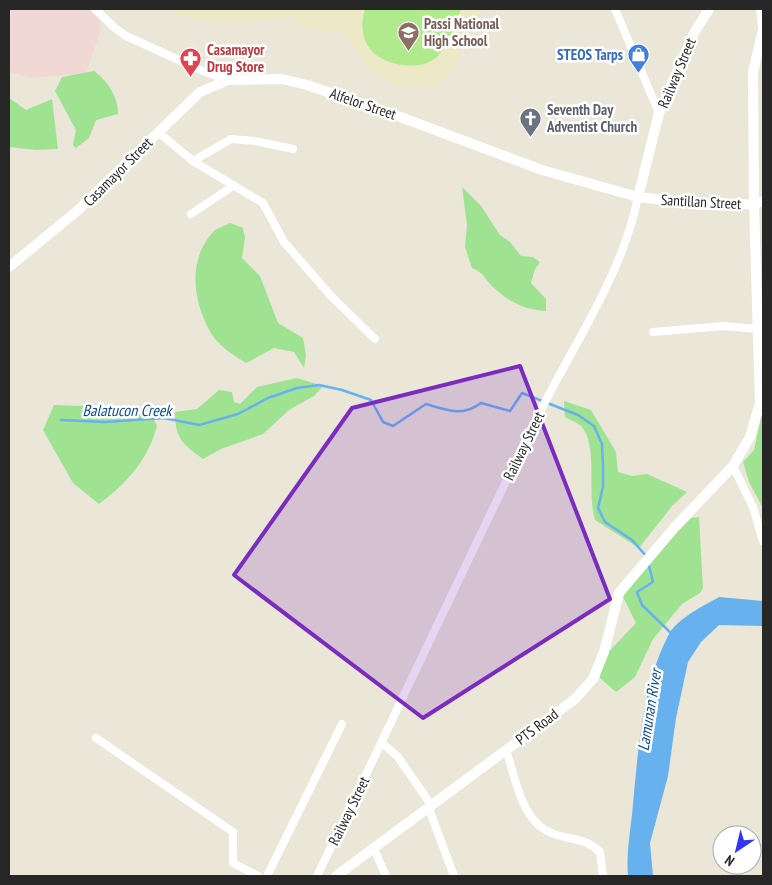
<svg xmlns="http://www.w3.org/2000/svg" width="772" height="885" font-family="'PT Sans Narrow',sans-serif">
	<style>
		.education { fill: #ede8c6 }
		.medical { fill: #f2d8d4 }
		.green { fill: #9ee292 }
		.pitch { fill: #b1ea8d }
		.water { fill: #67b1ef }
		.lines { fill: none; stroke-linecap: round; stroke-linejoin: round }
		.stream { stroke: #67b1ef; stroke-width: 2.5 }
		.street { stroke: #fff; stroke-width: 8 }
		.secondary { stroke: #fff; stroke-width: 10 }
		.marked { fill: #7b2cbf; fill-opacity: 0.2; stroke: #7b2cbf; stroke-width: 4; stroke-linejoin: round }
		.labels { text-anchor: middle; stroke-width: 5; stroke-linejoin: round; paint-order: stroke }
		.education-label { font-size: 15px; font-weight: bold; fill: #785e54; stroke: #fff; text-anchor: start }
		.health-label { font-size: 15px; font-weight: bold; fill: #be3a42; stroke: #fff; text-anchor: start }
		.shop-label { font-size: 15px; font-weight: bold; fill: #366cbe; stroke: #fff; text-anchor: end }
		.street-label { font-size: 15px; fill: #272727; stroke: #fff }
		.worship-label { font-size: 15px; font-weight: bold; fill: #5b616d; stroke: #fff; text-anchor: start }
		.water-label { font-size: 16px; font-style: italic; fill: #0b4c96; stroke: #fff }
	</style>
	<rect width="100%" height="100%" fill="#eae6d8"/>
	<path class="education" d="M164 9H482L453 67 442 83 425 89 406 88 388 82 373 72 362 60 343 34 294 25 292 16 234 25 187 18Z"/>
	<path class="medical" d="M9 9H91L99 17 101 29 86 73 29 78 9 71Z"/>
	<path class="green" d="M94 71C109 82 118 97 118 114L96 120 89 138 76 148 73 145 76 130 55 91 62 77Z
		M9 98 26 110 52 99 58 149 36 150 9 147Z
		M462 187 481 206 500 235 510 242 521 256 533 257 540 262 535 269 531 283 546 299V311C524 310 507 301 492 286 484 278 483 272 472 268L465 247 467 225Z
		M230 223 243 228 245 238 242 258 260 276 278 323 303 338 306 355 304 368 294 352 274 348 246 363C234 355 218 346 211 333 193 303 187 260 213 232 217 228 225 226 230 223Z
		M297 378 323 386 314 396 289 410 263 434 221 449 203 459C183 444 175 439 175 412L197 409 219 390 232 392 234 402 240 404 257 387Z
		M564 401 591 410 616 452 618 472 632 476 647 474 687 492 672 506 639 548 595 520C587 494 598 446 582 427 579 423 570 420 565 417Z
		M54 405 148 408 157 426C148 460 127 483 99 504L73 483 43 430Z
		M763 409V508L749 482 743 462 754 450Z
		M699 517 703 588 700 593 682 604 653 639 635 677 616 692 600 678 601 660 636 623 623 597 634 576 691 518Z"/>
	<path class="pitch" d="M365 9H461C455 23 448 46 437 57 421 72 383 66 370 49 361 37 361 22 365 9Z"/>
	<path class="water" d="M719 597 763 601V626L719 625 701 642 688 662 676 718 668 776 650 843 653 876H628C626 851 631 829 633 804 638 751 643 684 668 636 677 618 702 607 719 597Z"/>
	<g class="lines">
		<path class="stream" d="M61 420 105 422 164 418 199 425 238 414 268 398 297 388 319 385 342 390 371 400 383 422 393 426 426 404C446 410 463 417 481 403L510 411 522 393 578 415 594 426 602 444 603 467V487L598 508 605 522 632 540 647 557
			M648 562 653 582 637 592 642 605 672 634"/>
		<path class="street" d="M95 9 115 28 126 36 203 71 228 80
			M615 9 659 113
			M158 132 193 161 263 203 284 242 331 296 375 339
			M193 161 231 139 255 141 293 149
			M191 214 233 186
			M653 332 723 326 758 329
			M733 466 753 507 763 541
			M96 738 233 832V863L258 876
			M382 743 398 757 432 806
			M506 750C516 779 521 823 554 834 574 841 584 837 600 852L603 876
			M429 809 454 876
			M374 849 386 876
			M267 876 342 724
			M317 876C393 720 466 562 543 406 577 339 623 272 638 197"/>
		<path class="secondary" d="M761 9 763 26
			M638 197 659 113 694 33 709 9
			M9 267 77 211 200 92 228 80 282 79 307 85 387 112 542 170 638 197 705 205 754 204 763 201
			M336 876 575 699 593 679 604 652 619 593 675 527 733 466 750 437 760 403 754 204 753 72 763 30"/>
	</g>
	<path class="marked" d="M520 366 610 599 423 718 234 575 352 408Z"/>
	<defs>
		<symbol id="school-pin" viewBox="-11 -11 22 30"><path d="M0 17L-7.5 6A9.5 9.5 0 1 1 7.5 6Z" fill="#8d6e63" stroke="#fff"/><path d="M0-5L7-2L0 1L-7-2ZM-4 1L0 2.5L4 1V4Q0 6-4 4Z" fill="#fff"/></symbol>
		<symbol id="shop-pin" viewBox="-11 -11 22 30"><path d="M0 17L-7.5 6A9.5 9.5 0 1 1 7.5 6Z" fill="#3f7fe0" stroke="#fff"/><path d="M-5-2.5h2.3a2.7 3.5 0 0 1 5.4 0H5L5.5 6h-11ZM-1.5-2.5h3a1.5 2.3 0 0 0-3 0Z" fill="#fff"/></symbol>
		<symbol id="pharmacy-pin" viewBox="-11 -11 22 30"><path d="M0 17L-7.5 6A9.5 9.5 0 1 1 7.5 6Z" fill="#e0444e" stroke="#fff"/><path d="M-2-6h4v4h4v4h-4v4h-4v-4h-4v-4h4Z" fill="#fff"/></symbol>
		<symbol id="church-pin" viewBox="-11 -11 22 30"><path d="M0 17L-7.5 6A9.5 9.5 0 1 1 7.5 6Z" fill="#6b7280" stroke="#fff"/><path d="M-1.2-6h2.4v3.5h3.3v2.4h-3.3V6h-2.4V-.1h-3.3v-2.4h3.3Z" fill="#fff"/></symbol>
	</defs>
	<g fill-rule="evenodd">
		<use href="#school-pin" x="396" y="20" width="25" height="34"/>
		<use href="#shop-pin" x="626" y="42" width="25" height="34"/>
		<use href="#pharmacy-pin" x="178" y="46" width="25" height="34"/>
		<use href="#church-pin" x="518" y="106" width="25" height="34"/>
	</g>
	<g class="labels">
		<g class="education-label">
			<text x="424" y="29">Passi National<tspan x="424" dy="17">High School</tspan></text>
		</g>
		<g class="health-label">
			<text x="207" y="55">Casamayor<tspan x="207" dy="17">Drug Store</tspan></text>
		</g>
		<g class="shop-label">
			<text x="623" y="60">STEOS Tarps</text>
		</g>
		<g class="street-label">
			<text transform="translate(677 73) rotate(-67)" y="5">Railway Street</text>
			<text transform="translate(363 104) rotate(19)" y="5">Alfelor Street</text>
			<text transform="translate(118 172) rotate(-45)" y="5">Casamayor Street</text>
			<text transform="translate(701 202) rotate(3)" y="5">Santillan Street</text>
			<text transform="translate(524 446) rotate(-64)" y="5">Railway Street</text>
			<text transform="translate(537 727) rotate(-37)" y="5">PTS Road</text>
			<text transform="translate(349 811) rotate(-64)" y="5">Railway Street</text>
		</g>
		<g class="worship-label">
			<text x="547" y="115">Seventh Day<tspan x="547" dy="17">Adventist Church</tspan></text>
		</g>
		<g class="water-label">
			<text x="127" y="416">Balatucon Creek</text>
			<text transform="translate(649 710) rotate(-81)" y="6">Lamunan River</text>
		</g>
	</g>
	<rect width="772" height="885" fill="none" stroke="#272727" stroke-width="20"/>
	<g transform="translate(737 850) rotate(215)"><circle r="24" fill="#ffffff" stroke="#a9a9a9"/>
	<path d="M0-4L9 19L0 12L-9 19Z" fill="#3433fc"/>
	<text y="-8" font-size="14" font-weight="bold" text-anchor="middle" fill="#272727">N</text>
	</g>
</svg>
